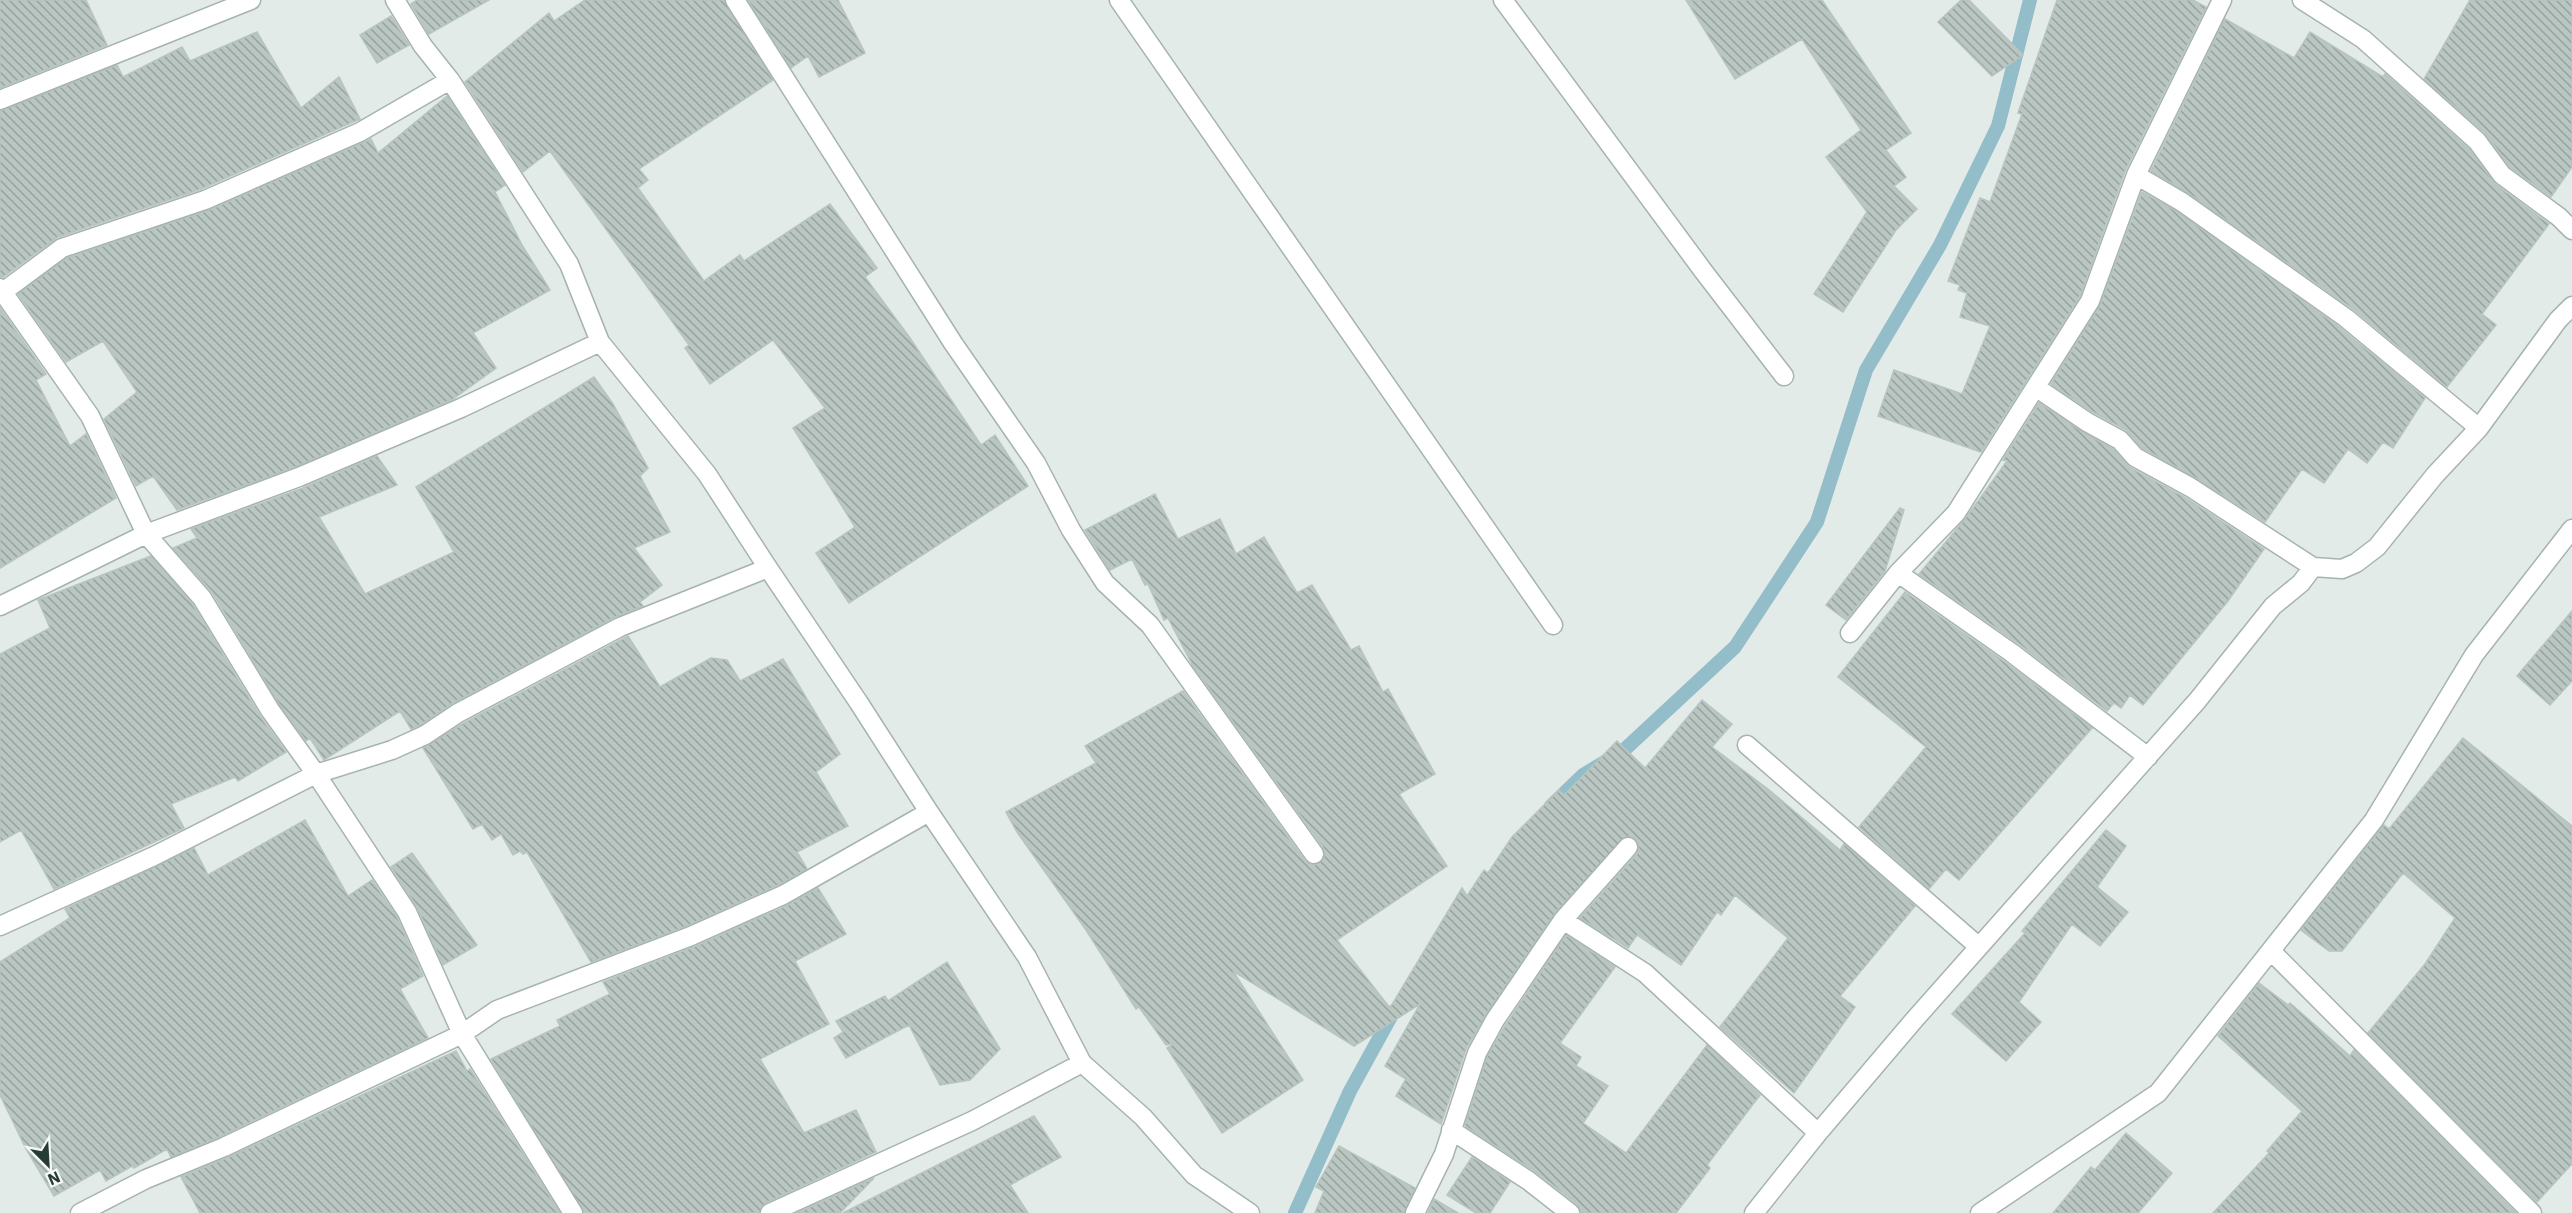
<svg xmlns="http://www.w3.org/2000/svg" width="2572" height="1213" font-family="'IBM Plex Sans',sans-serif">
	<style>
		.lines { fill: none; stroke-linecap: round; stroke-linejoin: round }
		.stream { stroke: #92bdc9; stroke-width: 14 }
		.building { fill: url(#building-back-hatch); stroke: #b7c4bf; stroke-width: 1.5 }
		.minor-casing { stroke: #a6b3af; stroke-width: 21 }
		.minor { stroke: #fff; stroke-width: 18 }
	</style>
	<defs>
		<pattern id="building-back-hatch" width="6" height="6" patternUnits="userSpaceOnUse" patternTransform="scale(1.5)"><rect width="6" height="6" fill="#b9c6c2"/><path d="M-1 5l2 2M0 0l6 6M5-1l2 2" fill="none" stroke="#96a29e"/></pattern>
	</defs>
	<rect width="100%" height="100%" fill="#e3ebe8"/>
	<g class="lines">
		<path class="stream" d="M1551 806 1583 775 1623 751 1735 647 1817 522 1866 370 1940 245 1998 126 2030 0
			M1295 1213 1350 1091 1394 1011"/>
	</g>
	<path class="building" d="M0 0H86L107 45 0 88Z
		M417 0H489L429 34 411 4Z
		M585 0H724L773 80 639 169 648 180 638 188 704 281 740 255 744 261 830 204 877 268 865 277 910 338 981 445 995 435 1028 486 849 603 816 553 855 527 793 428 825 408 773 340 710 384 685 348 689 345 550 151 523 172 465 82 549 13 554 21Z
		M748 0H838L865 53 819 77 808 56 791 68Z
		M1686 0H1822L1911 133 1886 150 1906 177 1894 186 1917 209 1896 230 1843 312 1814 294 1867 212 1826 157 1861 130 1802 39 1735 79Z
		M1961 0H1969L2023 55 1992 76 1938 22Z
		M2057 0H2193L2206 7 2125 171 2080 296 1981 452 1878 416 1894 370 1962 394 1990 326 1960 317 1967 293 1958 290 1960 285 1948 281 1980 198 1990 202 2022 114 2018 113Z
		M2470 0H2572V167L2551 197 2510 167 2485 133 2424 79Z
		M391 16 409 45 377 63 360 35Z
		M2225 19 2294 58 2310 32 2383 77 2385 74 2469 149 2495 184 2549 224 2482 314 2496 325 2447 387 2353 309 2188 193 2151 171Z
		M257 32 301 108 339 77 360 119 201 189 58 237 3 277H0V111L117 65 123 77 182 47 190 61Z
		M447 96 505 185 495 192 522 245 550 290 473 333 496 368 453 399 295 467 177 510 153 476 136 486 104 419 137 392 103 341 66 362 18 294 67 258 209 210 371 139 378 153Z
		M2142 192 2176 211 2339 327 2425 398 2393 448 2383 442 2367 463 2348 449 2324 483 2302 469 2265 522 2196 478 2142 448 2126 430 2093 412 2051 384 2100 305Z
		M0 308 46 374 36 380 70 446 86 434 116 498 0 568Z
		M594 377 613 404 648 468 640 476 670 532 634 548 662 585 640 602 643 606 615 617 453 703 420 725 411 729 400 711 324 760 310 738 306 741 279 704 212 592 173 548 197 538 191 529 303 488 377 456 397 485 319 517 365 594 454 552 416 487Z
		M2039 403 2081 431 2113 449 2129 467 2184 497 2264 549 2228 601 2143 705 2130 695 2121 708 2114 703 2107 711 2019 644 1919 574 1965 519 2007 461 2003 460Z
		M1155 494 1178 539 1220 519 1236 554 1264 537 1297 593 1312 585 1351 650 1359 646 1383 692 1388 689 1435 774 1399 794 1447 866 1337 940 1390 1008 1462 888 1467 896 1484 870 1488 873 1512 837 1559 790 1564 795 1617 741 1645 768 1702 700 1732 724 1712 747 1768 789 1840 850 1844 844 1915 906 1840 996 1855 1007 1794 1093 1720 1027 1788 938 1735 895 1721 915 1717 912 1681 965 1637 935 1628 948 1580 918 1637 854 1639 849 1636 839 1625 836 1555 913 1486 1014 1466 1049 1441 1124 1396 1096 1406 1079 1385 1066 1420 1004 1354 1046 1233 971 1303 1080 1222 1133 1167 1048 1175 1043 1166 1045 1139 1007 1136 1009 1086 930 1017 832 1006 812 1096 763 1085 746 1183 691 1305 861 1315 865 1324 859 1323 847 1193 666 1168 618 1164 620 1148 584 1145 585 1132 559 1110 570 1085 530Z
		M1900 508 1904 510 1885 571 1846 620 1826 605Z
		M151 556 193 605 260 716 286 752 238 781 235 777 171 804 184 828 54 889 21 830 0 842V654L50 628 38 600Z
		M1905 592 2005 662 2092 728 1959 880 1946 869 1929 889 1859 827 1926 747 1838 677Z
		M2572 611V681L2550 705 2517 676Z
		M628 636 660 687 711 658 727 660 740 681 783 659 840 754 816 772 848 826 797 852 807 869 778 885 687 926 591 962 527 852 523 854 520 851 513 855 501 834 492 840 482 824 473 829 423 748 464 723Z
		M2463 738 2572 826V1164L2537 1202 2368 1033 2425 964 2455 918 2403 873 2342 951H2329L2301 930 2384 825 2389 829Z
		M305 820 348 896 372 880 397 917 423 976 400 989 428 1038 219 1137 171 1157 167 1149 134 1168 132 1166 106 1181 100 1170 54 1196 26 1149 0 1095V962L70 918 65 909 194 848 208 875Z
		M2106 830 2126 846 2097 887 2128 912 2100 946 2072 924 2019 1002 2041 1022 2006 1061 1952 1014 2025 933 2022 931Z
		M412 853 477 945 443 965 417 907 391 867Z
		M818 888 846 934 795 961 829 1024 760 1059 804 1133 856 1110 876 1152 765 1203 759 1213H584L491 1059 560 1026 557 1020 610 994 603 982 696 946 788 905Z
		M1566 935 1615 967 1560 1043 1581 1057 1576 1066 1608 1086 1583 1123 1626 1153 1707 1045 1760 1095 1707 1165 1710 1168 1676 1213H1582L1577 1204 1536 1172 1465 1126 1487 1057 1505 1026Z
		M947 962 1000 1049 970 1080 940 1085 909 1025 846 1058 834 1038 843 1032 836 1021 885 996 888 1001Z
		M2259 983 2288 1005 2290 1003 2350 1056 2354 1050 2516 1213H2213L2269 1153 2267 1151 2302 1111 2218 1036Z
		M456 1051 467 1071 470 1069 560 1213H200L181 1177 229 1157Z
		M1034 1116 1061 1157 1010 1185 1028 1213H843Z
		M2126 1133 2172 1173 2138 1213H2053L2091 1167 2095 1170Z
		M1339 1146 1415 1188 1404 1213H1315L1324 1191 1316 1187Z
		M1472 1157 1510 1182 1490 1213H1476L1447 1195Z
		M874 1178 840 1213H797Z
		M1434 1199 1458 1213H1428Z"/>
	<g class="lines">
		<defs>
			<path id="minor" d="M395 0 423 46 450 80 569 264 600 342 707 474 768 568 859 703 929 812 1027 957 1082 1063 1143 1117 1194 1175 1250 1213
				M735 0 953 343 1036 463 1071 530 1105 583 1150 625 1314 854
				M1119 0 1553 625
				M1503 0 1704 272 1784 376
				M2302 0 2363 39 2477 141 2502 175 2559 217 2572 230
				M0 100 251 0
				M2136 175 2182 202 2346 318 2479 428
				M0 288 90 416 146 534 202 598 270 710 316 774 407 912 462 1034 573 1213
				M0 294 62 248 205 200 360 132 450 80
				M2037 388 2087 422 2120 440 2135 457 2190 487 2313 567
				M1898 573 2012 653 2148 757
				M0 606 146 534 299 477 461 408 600 342
				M1850 633 1898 573 1956 513 2090 301 2136 175 2222 0
				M1747 745 1978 946
				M1563 920 1645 973 1818 1133
				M0 926 154 856 316 774 392 750 425 735 458 713 620 627 768 568
				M2272 952 2532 1213
				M1451 1130 1529 1181 1570 1213
				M80 1213 146 1179 224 1147 462 1034 497 1010 691 936 783 895 929 812
				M770 1213 972 1121 1082 1063
				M1415 1213 1444 1154 1477 1053 1495 1020 1563 920 1628 847
				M1754 1213 1818 1133 1915 1019 2197 701 2273 606 2301 583 2313 567 2342 569 2356 563 2377 547 2435 475 2479 428 2558 320 2572 306
				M1980 1213 2158 1093 2374 820 2474 655 2572 529"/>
		</defs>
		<use href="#minor" class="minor-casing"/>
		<use href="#minor" class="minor"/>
	</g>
	<g transform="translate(48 1165) rotate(156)" stroke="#f4f8f6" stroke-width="4.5" paint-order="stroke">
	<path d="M0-4.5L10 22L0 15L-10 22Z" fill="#253b36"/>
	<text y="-9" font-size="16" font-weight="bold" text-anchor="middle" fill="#253b36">N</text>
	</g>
</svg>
